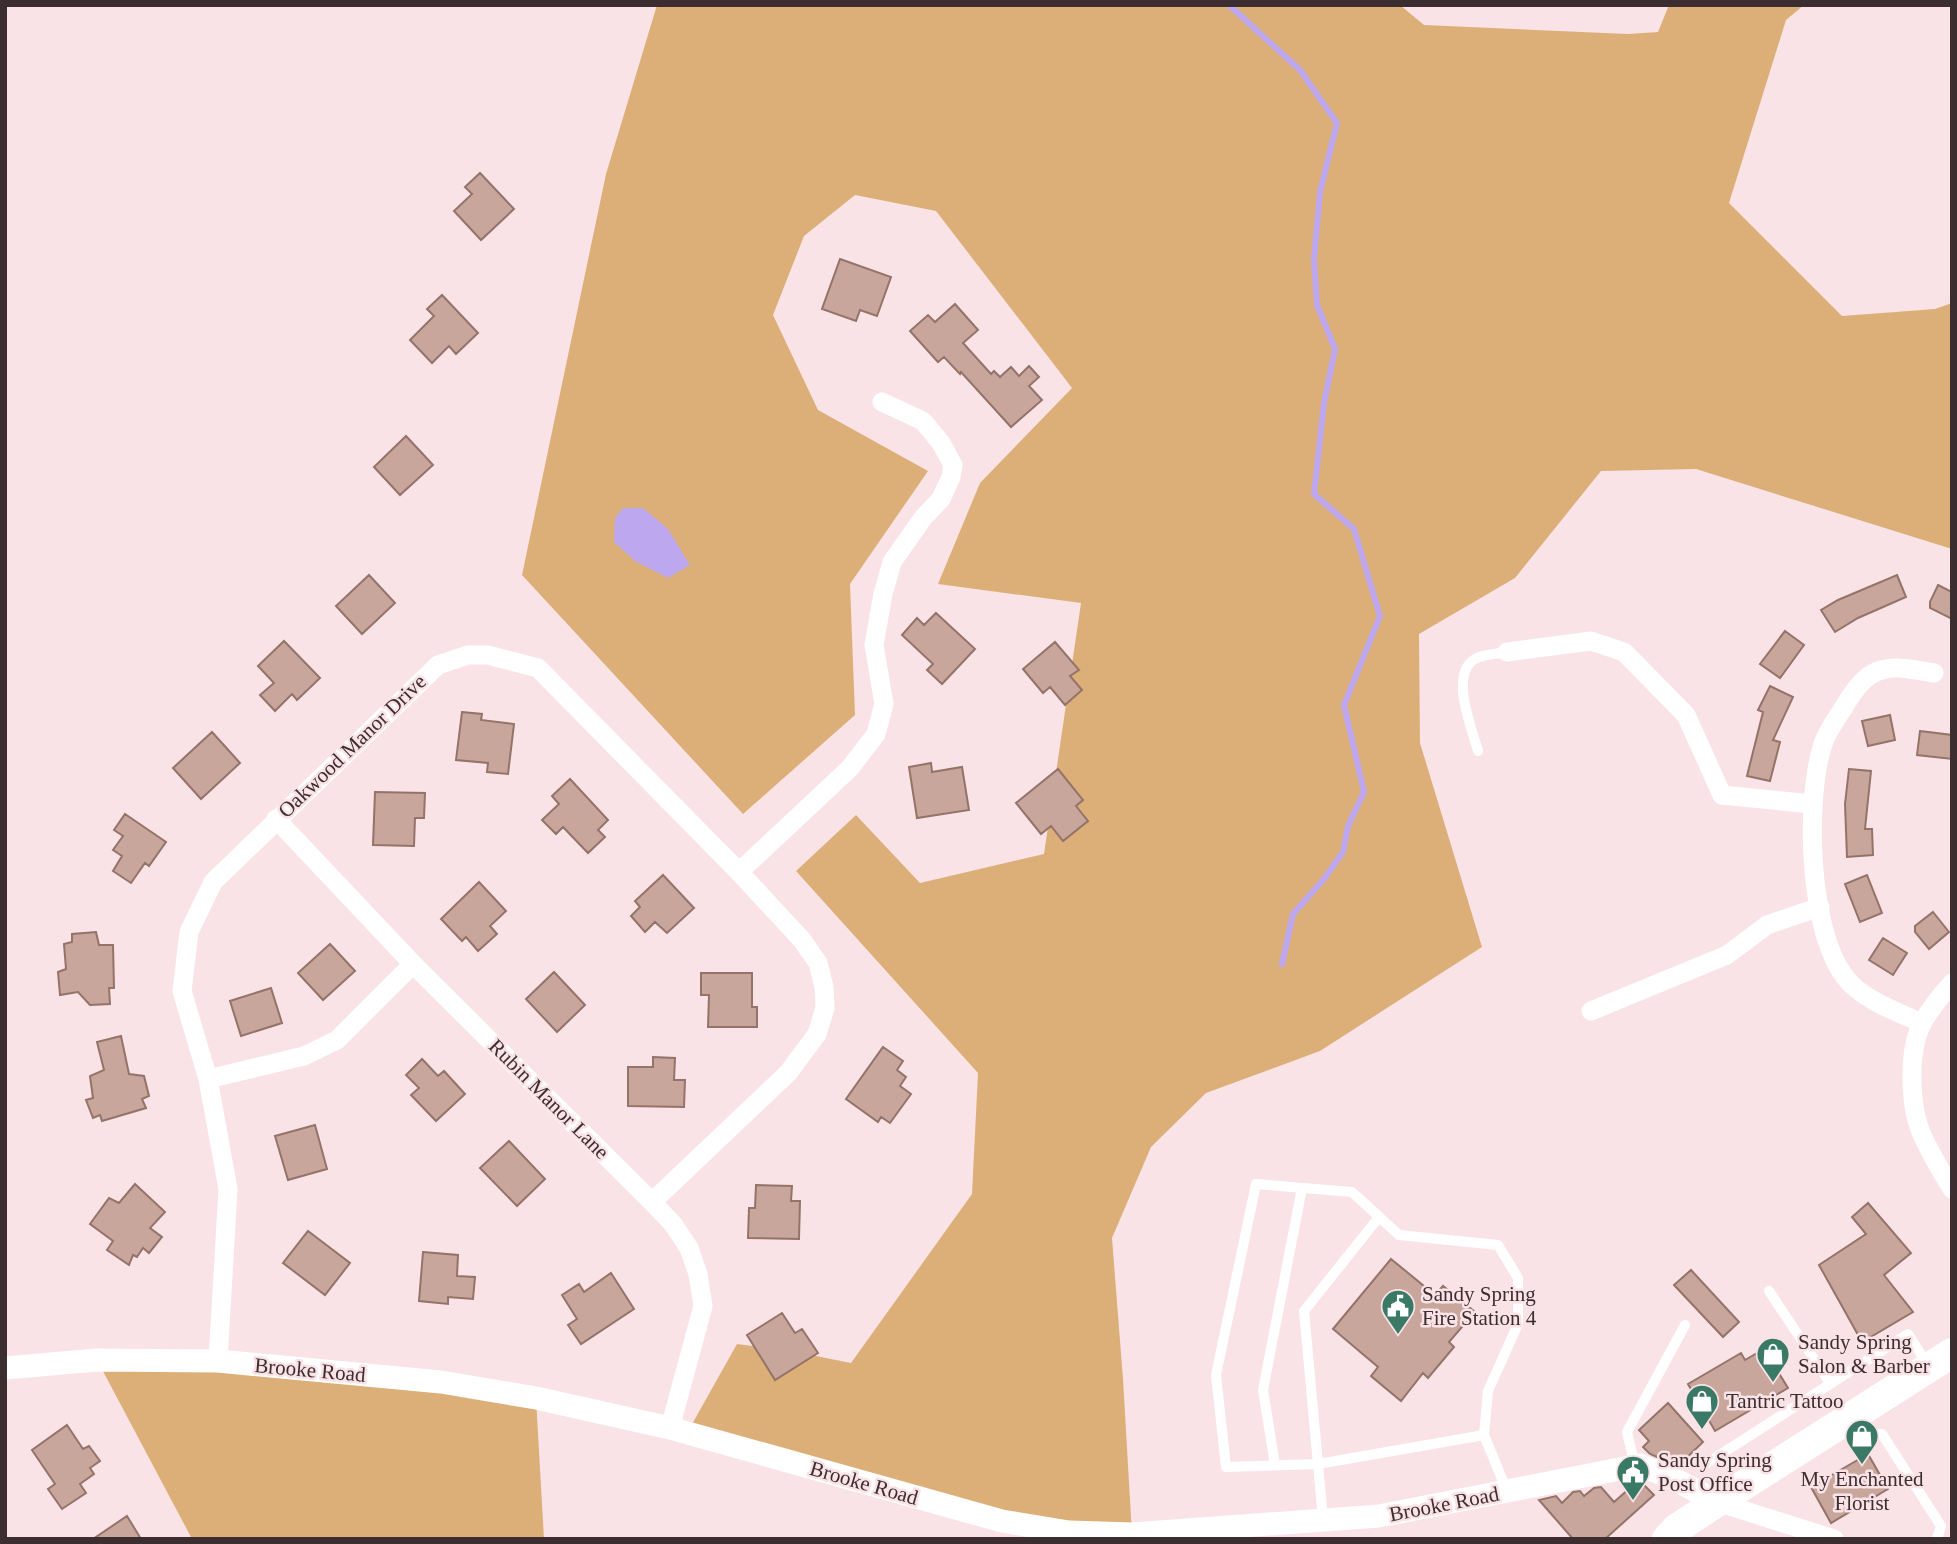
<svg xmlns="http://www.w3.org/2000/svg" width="1957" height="1544" font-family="'Times New Roman',serif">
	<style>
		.green { fill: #ddaf78 }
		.water { fill: #bda8f0 }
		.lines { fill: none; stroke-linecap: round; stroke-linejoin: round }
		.stream { stroke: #bda8f0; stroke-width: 6 }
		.building { fill: #c8a69b; stroke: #947369; stroke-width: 2 }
		.service { stroke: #fff; stroke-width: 10 }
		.minor { stroke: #fff; stroke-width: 19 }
		.tertiary { stroke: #fff; stroke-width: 23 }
		.primary { stroke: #fff; stroke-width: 30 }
		.labels { text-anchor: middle; stroke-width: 5; stroke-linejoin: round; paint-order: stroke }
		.street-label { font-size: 21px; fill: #3b2d30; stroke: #fae3e7 }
		.poi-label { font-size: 21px; fill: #3b2d30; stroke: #fae3e7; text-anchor: start }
	</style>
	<rect width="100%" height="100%" fill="#fae3e7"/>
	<path class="green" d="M657 5H1400L1424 25 1628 34 1658 32 1669 5H1804L1786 20 1729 203 1842 316 1935 309 1952 303V549L1696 469 1601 471 1515 578 1419 634 1420 743 1482 947 1320 1051 1206 1093 1151 1147 1112 1238 1123 1379 1132 1534 1069 1532 687 1433 737 1344 791 1351 851 1363 972 1194 978 1073 796 871 856 815 920 883 1044 854 1081 603 938 584 980 483 1072 388 936 211 855 195 804 236 773 315 818 410 928 471 850 584 855 715 743 814 522 575 606 174Z
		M97 1360 536 1398 544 1539H192Z"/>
	<path class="water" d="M623 508H643L668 529 690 565 668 578 635 561 614 542 615 518Z"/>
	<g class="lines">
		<path class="stream" d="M1229 5 1300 70 1337 123 1320 192 1314 259 1317 305 1335 349 1324 403 1314 494 1354 529 1380 616 1344 705 1364 792 1348 826 1343 852 1324 879 1293 914 1282 964"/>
	</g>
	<path class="building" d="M480 173 514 209 481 240 454 211 472 194 465 187Z
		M840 259 891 277 877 316 860 310 856 321 822 309Z
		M442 295 478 333 456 354 449 346 432 363 410 340 434 316 427 309Z
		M955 304 978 330 963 343 991 374 994 371 1000 377 1011 367 1019 376 1029 366 1039 377 1029 386 1042 400 1011 427 961 372 960 374 944 357 938 362 910 331 928 315 935 322Z
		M406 436 433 465 400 495 374 467Z
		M369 575 395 603 362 634 336 606Z
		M1897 575 1906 597 1858 618 1835 632 1821 610 1838 600Z
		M1938 585 1952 592V619L1930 608V602Z
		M936 613 975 649 942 684 927 670 933 664 902 635 917 618 924 625Z
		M1785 631 1804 645 1780 678 1760 664Z
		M284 641 320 678 297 700 292 694 275 711 260 695 274 683 258 666Z
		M1055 642 1079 670 1070 676 1082 690 1065 705 1050 687 1043 693 1023 669Z
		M1770 686 1793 697 1773 740 1780 742 1770 781 1747 776 1763 712 1758 710Z
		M462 712 482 714 481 720 514 724 508 774 487 772 488 763 456 760Z
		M1890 715 1895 740 1868 746 1862 721Z
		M1920 731 1952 735V759L1917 755Z
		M212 732 240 763 201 799 173 768Z
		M931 763 932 772 962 767 969 810 917 818 909 767Z
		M1058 769 1083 800 1076 806 1088 821 1063 841 1051 826 1041 834 1016 803Z
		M1849 769 1871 771 1865 829H1872L1873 855 1847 857 1845 804Z
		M570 779 608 820 598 830 605 837 588 853 563 827 556 834 542 820 559 804 552 796Z
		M375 792 425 793 424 818H415L414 846 373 845Z
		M125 814 166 842 149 866 145 863 131 883 113 871 122 856 113 850 123 836 114 830Z
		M663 875 694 908 667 933 655 922 645 932 631 916 640 907 635 901Z
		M1867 875 1882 913 1860 922 1845 884Z
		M479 882 506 911 490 926 497 934 478 951 466 937 462 941 441 919Z
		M1933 912 1949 932 1929 949 1915 932V926Z
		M96 932 99 945H113L114 988H109L110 1004 90 1005 78 992 60 995 58 972 66 969 64 944 72 942V934Z
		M1883 938 1907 953 1893 975 1869 960Z
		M330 944 355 971 323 1000 298 973Z
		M554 972 585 1005 557 1032 526 999Z
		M701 973H752V1007H757V1027H708L709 995H701Z
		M271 988 282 1023 241 1036 230 1001Z
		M121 1036 129 1074 144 1076 149 1096 142 1099 146 1108 102 1121 100 1115 93 1118 86 1100 93 1098 90 1076 104 1070 97 1042Z
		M883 1047 903 1061 897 1070 906 1077 900 1086 911 1094 890 1123 881 1117 878 1122 846 1099Z
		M653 1057 675 1058 674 1080H685L684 1107 628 1106V1067H653Z
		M422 1059 438 1076 444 1071 465 1094 436 1121 411 1095 419 1088 406 1075Z
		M315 1125 327 1169 288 1180 275 1136Z
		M509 1141 545 1179 517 1206 480 1168Z
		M135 1184 165 1212 150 1228 162 1237 149 1253 143 1248 137 1257 133 1255 129 1265 107 1250 113 1241 90 1224 109 1198 119 1203Z
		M756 1185 792 1186 791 1201H800L799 1239 748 1238 749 1208H755Z
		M1868 1203 1911 1253 1884 1275 1913 1312 1862 1342 1819 1265 1866 1234 1852 1217Z
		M308 1231 350 1263 325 1295 283 1263Z
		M423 1252 458 1255 457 1276 475 1277 473 1299 448 1297V1304L419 1301Z
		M1391 1259 1435 1295 1443 1286 1475 1312 1449 1342 1454 1347 1428 1378 1423 1373 1401 1401 1371 1376 1378 1367 1333 1329Z
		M1691 1270 1739 1322 1723 1337 1674 1285Z
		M611 1273 634 1309 581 1344 568 1325 577 1319 562 1295 579 1284 584 1292Z
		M782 1313 795 1333 802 1329 818 1353 775 1380 747 1335Z
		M1764 1349 1788 1388 1715 1431 1688 1384 1741 1353 1745 1360Z
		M1668 1403 1703 1442 1678 1466 1650 1454 1643 1447 1649 1441 1639 1430Z
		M67 1425 83 1449 89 1446 100 1461 90 1468 94 1474 80 1484 86 1493 62 1509 48 1489 55 1484 32 1450Z
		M1868 1454 1888 1489 1831 1523 1811 1487Z
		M1639 1480 1654 1495 1605 1539H1573L1539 1500 1556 1496 1562 1503 1573 1492 1580 1491 1584 1496 1594 1488 1601 1487 1614 1502Z
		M127 1516 141 1539H93Z"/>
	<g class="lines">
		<path class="service" d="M1478 751C1472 729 1449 674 1475 659 1483 654 1498 654 1507 652
			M1379 1217 1304 1311 1318 1464 1484 1435
			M1769 1291 1830 1383
			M1850 1421 1863 1435 1882 1434 1941 1526 1937 1539
			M1275 1465 1263 1390 1302 1188
			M1704 1465 1908 1334 1927 1364
			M1635 1466 1627 1432 1685 1325
			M1323 1519 1318 1464 1226 1467 1216 1375 1256 1184 1352 1192 1399 1235 1498 1245 1518 1278V1324L1488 1391 1484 1435 1507 1491"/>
		<path class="minor" d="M1507 652 1591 641 1624 652 1686 715 1722 795 1812 804
			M276 819 413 964 652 1202 673 1224 689 1248 698 1274 703 1306 670 1428
			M739 872 850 768 876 734 884 704 874 645 883 594 892 562 923 518 941 499 951 477 953 465 941 443 923 421 882 402
			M1952 983C1942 995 1930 1008 1923 1022 1908 1047 1910 1101 1919 1127 1927 1149 1940 1169 1952 1189
			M1591 1011 1727 955 1767 925 1820 907
			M1922 1023C1897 1012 1861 999 1845 977 1808 929 1805 799 1823 744 1827 731 1837 718 1844 707 1851 695 1860 681 1872 674 1891 663 1913 670 1934 673
			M208 1079 304 1056 337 1040 413 964
			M218 1361 228 1189 208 1079 182 991 189 932 213 882 438 665 468 655H488L538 668 739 872 802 940 818 963 824 987 825 1008 817 1034 788 1073 652 1202
			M1717 1502 1834 1539"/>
		<path class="tertiary" d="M5 1368 97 1360 218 1361 441 1382 536 1398 670 1428 1002 1521 1069 1532 1132 1534 1379 1516 1640 1465 1676 1480 1717 1502"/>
		<path class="primary" d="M1667 1539 1676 1529 1717 1502 1952 1353"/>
	</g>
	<defs>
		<symbol id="civic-pin" viewBox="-11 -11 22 30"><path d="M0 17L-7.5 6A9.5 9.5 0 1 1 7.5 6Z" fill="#397966" stroke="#fae3e7"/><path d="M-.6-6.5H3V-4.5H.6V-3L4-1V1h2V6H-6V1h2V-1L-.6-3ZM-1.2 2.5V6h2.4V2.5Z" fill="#fff"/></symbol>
		<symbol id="shop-pin" viewBox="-11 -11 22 30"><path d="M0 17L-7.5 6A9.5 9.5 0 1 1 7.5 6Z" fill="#397966" stroke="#fae3e7"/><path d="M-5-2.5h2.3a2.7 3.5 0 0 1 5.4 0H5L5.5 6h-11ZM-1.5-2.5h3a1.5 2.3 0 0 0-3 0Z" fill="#fff"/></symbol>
	</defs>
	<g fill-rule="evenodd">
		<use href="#civic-pin" x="1379" y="1287" width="38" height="52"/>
		<use href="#shop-pin" x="1754" y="1335" width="38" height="52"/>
		<use href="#shop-pin" x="1683" y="1382" width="38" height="52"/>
		<use href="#shop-pin" x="1843" y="1417" width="38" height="52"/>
		<use href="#civic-pin" x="1614" y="1453" width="38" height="52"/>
	</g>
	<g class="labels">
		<g class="street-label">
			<text transform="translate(352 746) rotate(-44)" y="7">Oakwood Manor Drive</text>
			<text transform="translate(549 1099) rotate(45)" y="7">Rubin Manor Lane</text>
			<text transform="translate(310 1370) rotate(5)" y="7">Brooke Road</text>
			<text transform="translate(864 1483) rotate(16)" y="7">Brooke Road</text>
			<text transform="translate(1444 1504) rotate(-11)" y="7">Brooke Road</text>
		</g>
		<g class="poi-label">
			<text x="1422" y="1301">Sandy Spring<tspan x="1422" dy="24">Fire Station 4</tspan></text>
			<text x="1798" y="1349">Sandy Spring<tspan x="1798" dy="24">Salon &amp; Barber</tspan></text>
			<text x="1726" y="1408">Tantric Tattoo</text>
			<text x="1658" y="1467">Sandy Spring<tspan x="1658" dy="24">Post Office</tspan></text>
			<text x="1862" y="1486" text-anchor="middle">My Enchanted<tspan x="1862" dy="24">Florist</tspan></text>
		</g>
	</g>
	<rect width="1957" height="1544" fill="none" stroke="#3b2d30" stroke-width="14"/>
</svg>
